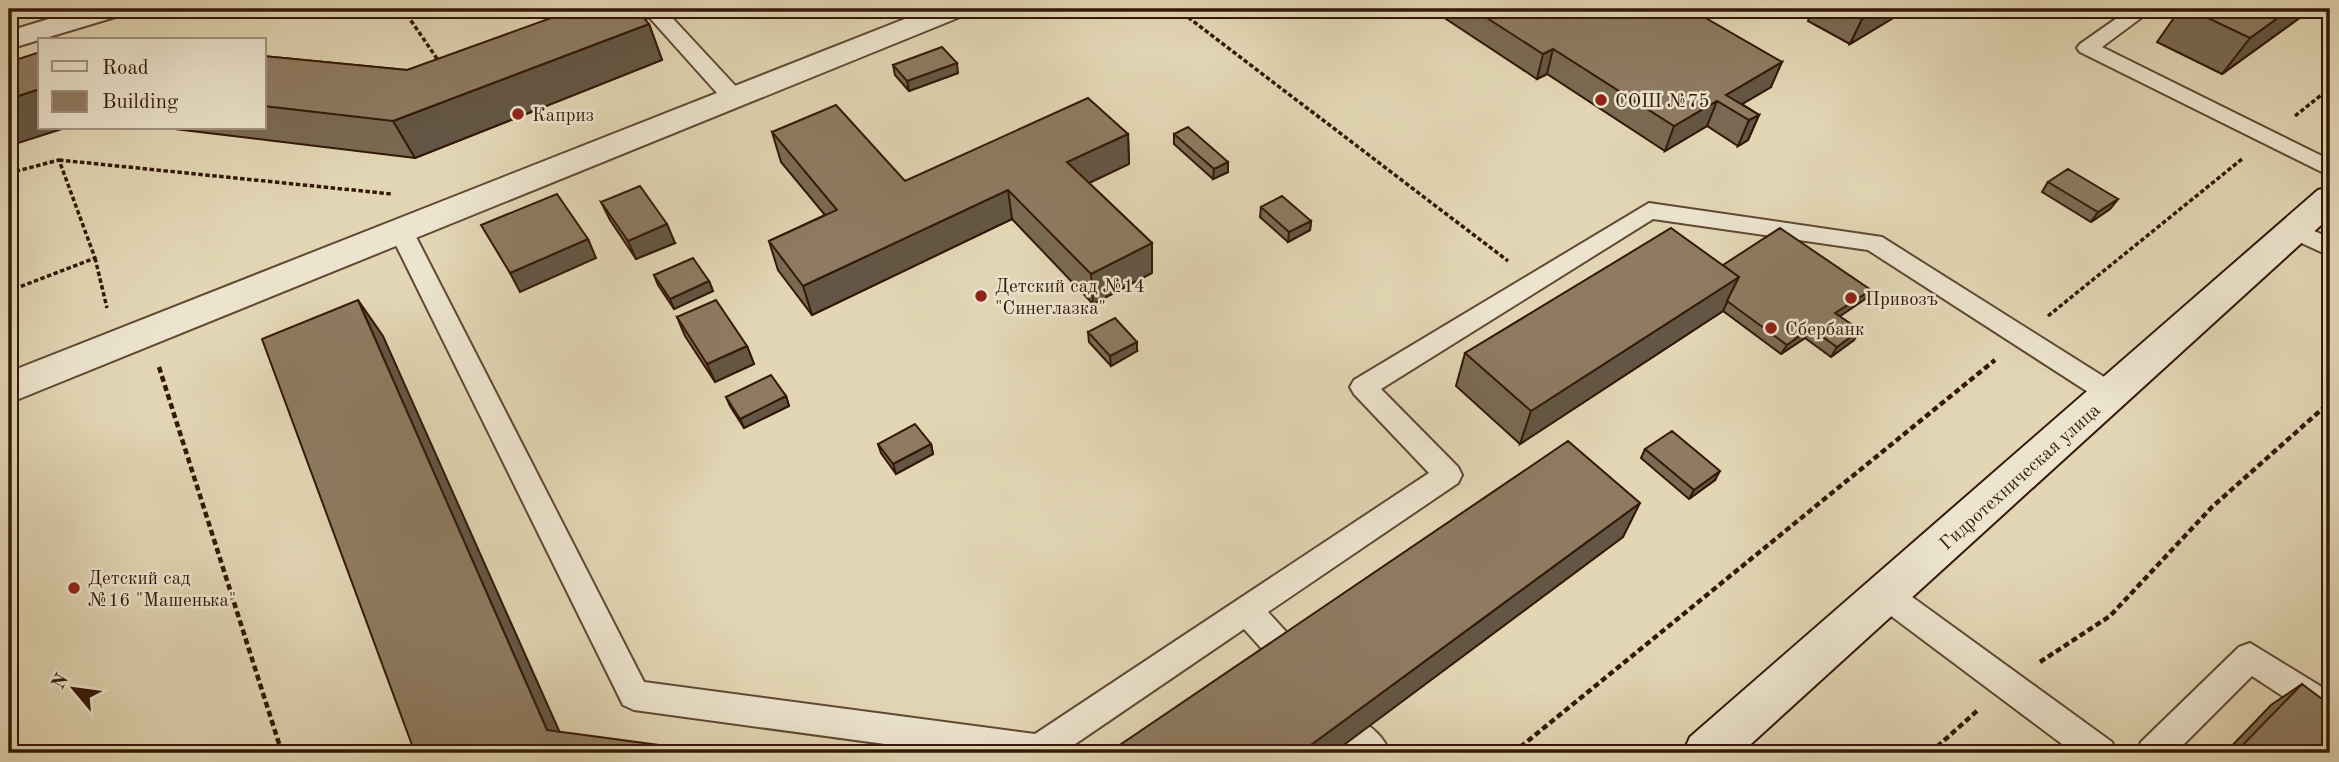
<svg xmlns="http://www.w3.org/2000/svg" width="2339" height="762" font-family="'Old Standard TT',serif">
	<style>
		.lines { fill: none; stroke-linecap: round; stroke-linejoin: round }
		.lane-casing { stroke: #604832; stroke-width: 4 }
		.street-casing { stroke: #604832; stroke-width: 4 }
		.secondary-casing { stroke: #341807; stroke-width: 4 }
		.path-far1 { stroke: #341807; stroke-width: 3.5; stroke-dasharray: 4.5 2.5; stroke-linecap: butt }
		.path { stroke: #341807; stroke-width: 4.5; stroke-dasharray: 6 3.5; stroke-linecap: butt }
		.lane { fill: #ece4ce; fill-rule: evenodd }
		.street { fill: #ece4ce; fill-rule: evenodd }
		.secondary { fill: #ece4ce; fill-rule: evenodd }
		.wall { fill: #7a6a53; stroke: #341807; stroke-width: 2 }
		.shaded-wall { fill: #635644; stroke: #341807; stroke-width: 2 }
		.building { fill: #8e7b61; stroke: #341807; stroke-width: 2 }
		.poi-dot { fill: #8f2418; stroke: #ece4ce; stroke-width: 2.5 }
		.labels { text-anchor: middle; stroke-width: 5; stroke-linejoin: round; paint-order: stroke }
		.poi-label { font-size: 19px; fill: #341807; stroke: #ece4ce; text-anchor: start }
		.street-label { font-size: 19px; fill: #341807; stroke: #ece4ce }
	</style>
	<rect width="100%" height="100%" fill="#e2d6b4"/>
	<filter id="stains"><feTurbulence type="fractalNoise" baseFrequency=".00286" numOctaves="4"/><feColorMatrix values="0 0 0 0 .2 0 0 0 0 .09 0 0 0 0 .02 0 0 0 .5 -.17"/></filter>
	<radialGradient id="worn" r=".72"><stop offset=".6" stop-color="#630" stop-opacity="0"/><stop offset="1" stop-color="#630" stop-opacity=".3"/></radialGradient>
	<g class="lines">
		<defs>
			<path id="lane" d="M634 9H664L742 93 745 98 742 103H726L649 17 607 31 597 25 600 21Z
				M2130 9H2153L2102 47 2330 160V176L2080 52 2077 48 2080 44Z
				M1649 203 1882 237 2120 387 2124 394 2120 401 2111 404 2102 401 1868 250 1653 219 1381 389 1458 467 1462 475 1458 483 1268 612 1301 648 1305 658 1301 668 1290 672 1279 668 1244 629 1062 753H951L634 710 623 705 389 231 393 225H409L413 231 644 682 1035 734 1429 473 1354 394 1350 387 1354 380Z
				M2294 222 2330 238V256L2286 236 2282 230 2286 224Z
				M1886 582 1897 586 2112 742 2116 753H2074L1875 604 1871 595 1875 586Z
				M2250 643 2330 692V725L2319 720 2252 676 2175 753H2137L2141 742 2239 647Z
				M1357 720C1373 726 1384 738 1390 753H1353L1341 735 1346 724Z"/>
			<path id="street" d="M82 9H127L122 15 9 49V31Z
				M930 9H970L965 15 9 403V372Z"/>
			<path id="secondary" d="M2330 187V217L1741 753H1683L1690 737 2318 190Z"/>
		</defs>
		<use href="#lane" class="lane-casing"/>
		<use href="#street" class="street-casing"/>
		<use href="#secondary" class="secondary-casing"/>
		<path class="path-far1" d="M403 9 440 63
			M1177 9 1508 261
			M2295 116 2330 88
			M59 160 392 194
			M9 173 59 160 95 258 9 291
			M95 258 107 308
			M2048 316 2242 159"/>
		<path class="path" d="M159 367 282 753
			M2040 662 2110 616 2212 507 2330 402
			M1513 753 1995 360
			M1930 753 1978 710"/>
		<use href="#lane" class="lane"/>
		<use href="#street" class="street"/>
		<use href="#secondary" class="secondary"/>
	</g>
	<path class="wall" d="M1441 9H1690L1771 87 1742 104 1759 115 1748 140 1738 146 1707 126 1665 151 1547 74 1537 79 1440 15Z
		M1813 9H1908L1850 44 1808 21Z
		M2180 9H2312L2222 74 2157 42Z
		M649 24 662 60 415 158 166 128H264V56L407 70Z
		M893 65 958 73 909 91 895 75Z
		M772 132 905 181 1128 134 1129 164 1089 183 1152 243V273L1093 304 1012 219 812 315 778 270 769 241 825 215 781 162Z
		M1174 134 1228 162V172L1213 179 1174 144Z
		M2048 182 2118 199 2110 209 2091 222 2042 192Z
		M601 202 675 243 636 259 610 220Z
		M1261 207 1311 221 1310 230 1288 242 1260 217Z
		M1723 265 1871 290 1865 299 1840 316 1854 340 1831 357 1805 338 1781 354 1723 311 1520 444 1456 386 1465 353Z
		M654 275 709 281 713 291 674 309 658 285Z
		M677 317 747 346 754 364 715 382 685 336Z
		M1088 332 1137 351 1111 366 1089 342Z
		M786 396 789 406 744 428 730 406 726 397Z
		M878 444H931L933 454 896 474 881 453Z
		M1645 449 1715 480 1689 499 1641 458Z
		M2302 684 2330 753H2225L2271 705Z"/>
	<path class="shaded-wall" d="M1880 9H1908L1850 44 1862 19Z
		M2290 9H2312L2222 74 2250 38Z
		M649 24 662 60 415 158 393 121Z
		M1553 49 1547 74 1537 79 1543 54Z
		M1782 62 1771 87 1732 110 1726 95Z
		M957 63 958 73 909 91 907 81Z
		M40 89V128H65L9 146V99Z
		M1717 101 1707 126 1665 151 1674 126Z
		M1759 115 1748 140 1738 146 1749 120Z
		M1128 134 1129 164 1070 192 1067 162Z
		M1228 162V172L1213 179 1214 169Z
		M1008 190 1012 219 812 315 803 286Z
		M2118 199 2110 209 2091 222 2098 212Z
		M1311 221 1310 230 1288 242 1289 232Z
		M667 224 675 243 636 259 628 241Z
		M588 239 596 258 520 292 510 273Z
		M1152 243V273L1093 304 1091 274Z
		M1739 277 1723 311 1520 444 1531 411Z
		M709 281 713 291 674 309 670 299Z
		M1871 290 1865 299 1830 323 1835 313Z
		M358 300 383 336 569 753 547 730Z
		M1810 328 1805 338 1781 354 1787 345Z
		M1860 330 1854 340 1831 357 1837 347Z
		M1137 342V351L1111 366 1110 356Z
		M747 346 754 364 715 382 707 364Z
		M786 396 789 406 744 428 740 419Z
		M931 444 933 454 896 474 893 464Z
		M1720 471 1715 480 1689 499 1694 490Z
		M1640 503 1623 537 1333 753H1300Z"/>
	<path class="building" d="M576 9H636L649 24 393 121 264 106V56L407 70Z
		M1473 9H1690L1782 62 1726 95 1759 115 1749 120 1717 101 1674 126 1553 49 1543 54Z
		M1842 9H1880L1862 19Z
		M2189 9H2290L2250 38Z
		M87 38 108 40H80Z
		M942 47 957 63 907 81 893 65Z
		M40 52V89L9 99V62Z
		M1088 98 1128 134 1067 162 1152 243 1091 274 1008 190 803 286 769 241 837 210 772 132 836 105 905 181Z
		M1188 127 1228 162 1214 169 1174 134Z
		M2068 169 2118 199 2098 212 2048 182Z
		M640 186 667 224 628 241 601 202Z
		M557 194 588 239 510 273 481 225Z
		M1282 196 1311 221 1289 232 1261 207Z
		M1671 228 1739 277 1531 411 1465 353Z
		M1780 228 1871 290 1835 313 1860 330 1837 347 1810 328 1787 345 1727 301 1739 277 1723 265Z
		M693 258 709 281 670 299 654 275Z
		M358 300 547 730 719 753H415L262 339Z
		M716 300 747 346 707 364 677 317Z
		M1115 318 1137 342 1110 356 1088 332Z
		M771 375 786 396 740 419 726 397Z
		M915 424 931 444 893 464 878 444Z
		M1672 431 1720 471 1694 490 1645 449Z
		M1568 441 1640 503 1300 753H1108Z
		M2302 684 2330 705V753H2235Z"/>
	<g class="poi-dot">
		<circle cx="1601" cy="100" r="7"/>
		<circle cx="518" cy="114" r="7"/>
		<circle cx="981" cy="296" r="7"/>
		<circle cx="1851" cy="298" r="7"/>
		<circle cx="1771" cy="328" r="7"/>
		<circle cx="74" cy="588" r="7"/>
	</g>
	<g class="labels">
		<g class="poi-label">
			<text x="1615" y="107">СОШ №75</text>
			<text x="532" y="121">Каприз</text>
			<text x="995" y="292">Детский сад №14<tspan x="995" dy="22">"Синеглазка"</tspan></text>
			<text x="1865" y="305">Привозъ</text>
			<text x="1785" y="335">Сбербанк</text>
			<text x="88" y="584">Детский сад<tspan x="88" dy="22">№16 "Машенька"</tspan></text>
		</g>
		<g class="street-label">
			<text transform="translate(2019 476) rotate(-42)" y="7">Гидротехническая улица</text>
		</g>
	</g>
	<rect width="2339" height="762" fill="none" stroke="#e2d6b4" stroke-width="35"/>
	<rect x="10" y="10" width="2318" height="741" fill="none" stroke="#341807" stroke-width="3.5"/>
	<rect x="18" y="18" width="2304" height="727" fill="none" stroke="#341807" stroke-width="2"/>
	<rect x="38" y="38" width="228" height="91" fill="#ece4ce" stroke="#a2927e" stroke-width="2"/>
	<rect x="52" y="61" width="35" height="10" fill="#ece4ce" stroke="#a2927e" stroke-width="2"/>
	<text x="102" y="74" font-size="21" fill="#341807">Road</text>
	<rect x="52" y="91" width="35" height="21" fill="#8e7b61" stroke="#a2927e" stroke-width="2"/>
	<text x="102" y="108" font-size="21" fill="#341807">Building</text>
	<g transform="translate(74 689) rotate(299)" stroke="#ece4ce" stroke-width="5" paint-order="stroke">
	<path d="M0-5L12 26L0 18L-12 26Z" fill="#341807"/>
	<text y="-10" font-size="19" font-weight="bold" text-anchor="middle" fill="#341807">N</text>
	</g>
	<rect width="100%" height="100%" filter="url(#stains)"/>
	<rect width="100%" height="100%" fill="url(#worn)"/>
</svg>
